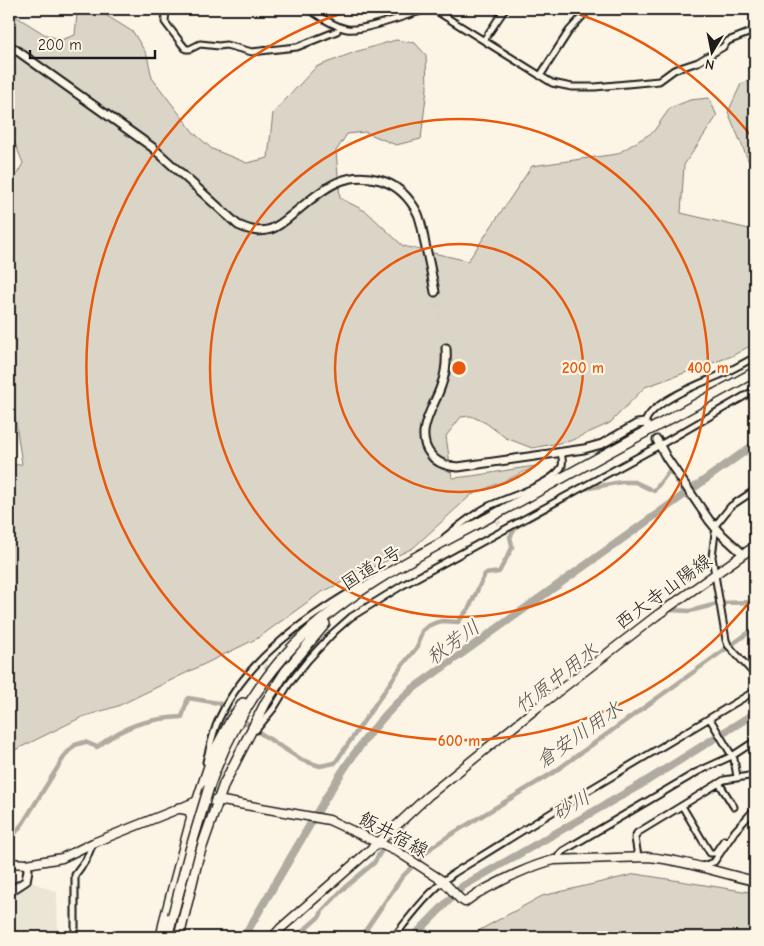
<svg xmlns="http://www.w3.org/2000/svg" width="764" height="946" font-family="'Comic Neue','Klee One',sans-serif">
	<style>
		.built { fill: #ebe5d6 }
		.green { fill: #dbd5c8; stroke: #7c7872 }
		.lines { fill: none; stroke-linecap: round; stroke-linejoin: round }
		.canal { stroke: #b0aba1; stroke-width: 4.5 }
		.river { stroke: #b0aba1; stroke-width: 8 }
		.street-tunnel { stroke: #dad4c7; stroke-width: 5; stroke-dasharray: 5 2.5; stroke-linecap: butt }
		.secondary-tunnel { stroke: #dad4c7; stroke-width: 7; stroke-dasharray: 7 3.5; stroke-linecap: butt }
		.street-casing { stroke: #1c1c1c; stroke-width: 9 }
		.secondary-casing { stroke: #1c1c1c; stroke-width: 11 }
		.primary-casing { stroke: #1c1c1c; stroke-width: 11 }
		.highway-casing { stroke: #1c1c1c; stroke-width: 12 }
		.street { stroke: #fcf5e5; stroke-width: 5 }
		.secondary { stroke: #fcf5e5; stroke-width: 7 }
		.primary { stroke: #fcf5e5; stroke-width: 8 }
		.highway { stroke: #fcf5e5; stroke-width: 9 }
		.highway-bridge-casing { stroke: #1c1c1c; stroke-width: 12; stroke-linecap: butt }
		.highway-bridge { stroke: #fcf5e5; stroke-width: 9 }
		.ring { fill: none; stroke: #e8590c; stroke-width: 2.5 }
		.labels { text-anchor: middle; stroke-width: 4.5; stroke-linejoin: round; paint-order: stroke }
		.street-label { font-size: 19px; fill: #1c1c1c; stroke: #fcf5e5 }
		.water-label { font-size: 20px; font-style: italic; fill: #575551; stroke: #fcf5e5 }
		.centre { fill: #e8590c; stroke: #fcf5e5; stroke-width: 2.5 }
		.ring-label { font-size: 15px; text-anchor: middle; font-weight: bold; fill: #e8590c; stroke: #fcf5e5; stroke-width: 4.5; stroke-linejoin: round; paint-order: stroke }
	</style>
	<rect width="100%" height="100%" fill="#fcf5e5"/>
	<filter id="ink" filterUnits="userSpaceOnUse"><feTurbulence type="fractalNoise" baseFrequency=".02" numOctaves="2"/><feDisplacementMap in="SourceGraphic" scale="10" xChannelSelector="R" yChannelSelector="G"/><feConvolveMatrix kernelMatrix="1 2 1 2 8 2 1 2 1" color-interpolation-filters="sRGB"/></filter>
	<g filter="url(#ink)">
		<path class="built" d="M31 882 57 892 58 937H9V894Z"/>
		<path class="green" d="M96 9 133 32 147 55 152 78 194 133 212 149 247 163 268 158 273 113 316 67 355 52 396 40 415 43 426 55 427 88 421 139 396 145 365 132 347 134 336 151 340 198 367 212 403 246 468 261 532 166 617 154 653 132 670 108 690 100 709 98 717 116 684 165 681 213 749 229 755 224V343L732 356 645 387 610 423 570 441 532 448 506 438 486 423 471 416 461 417 446 436 452 478C481 476 508 469 537 466L509 479 471 495 413 548 320 593 258 638 118 706 82 717 9 753V466L22 464 9 377V189L23 163 9 129V12L44 34 61 40 75 35 77 14Z
			M755 79V174L749 162 728 112 741 84Z
			M636 874 755 893V937H467L542 896Z"/>
		<g class="lines">
			<path class="canal" d="M584 489 621 482H635L654 491 670 470 685 494
				M668 610 690 611 721 603 755 602
				M228 709 260 733 302 760 320 766 335 763 401 667 418 646 422 631 428 626 435 623 442 621 458 622 469 608 485 574 499 572 512 548V545L510 537 516 527 575 494
				M399 830 406 823 408 818
				M9 841 23 823 66 754 75 745 85 742 97 747C102 744 107 739 113 736 134 722 158 718 182 717L188 698 218 703 224 706
				M418 861 432 847 447 837 554 772 755 628
				M296 937 320 916 322 911 344 888 374 863 383 848
				M361 937 402 877 414 865"/>
			<path class="river" d="M244 937C265 901 287 864 308 828 337 778 367 728 411 690L755 444
				M413 937 463 886 640 785 755 713"/>
			<path class="street-tunnel" d="M494 515 499 524
				M265 666 282 680"/>
			<path class="secondary-tunnel" d="M435 292 446 348"/>
			<defs>
				<path id="street" d="M166 9 165 22 181 43 186 49H190L200 44 219 46 226 45 252 52 269 50 297 47 337 31
					M309 9C320 17 333 26 347 29 361 32 411 14 427 9
					M433 9 552 83 572 87H595L659 81 674 70 698 62 723 47 728 41 751 32 755 28
					M750 9 755 13
					M484 40 505 9
					M540 76 569 31 589 9
					M645 423C650 402 702 383 720 375 732 370 744 363 755 357
					M714 527 731 506 755 490
					M718 531 715 533 712 557 726 640 728 645 755 675
					M445 537C459 526 473 514 489 506 508 497 550 485 561 468 564 463 562 458 561 453
					M710 719 734 759 737 777
					M256 730 274 708 288 685 308 660 334 632 351 617 403 585 660 445 755 390
					M206 762C209 750 212 737 216 726 241 663 305 618 362 585
					M719 783 734 807
					M682 806 710 853H715L724 840
					M638 857 635 838 637 833 724 780 755 775
					M559 860V855L563 851 697 772 732 756 755 741
					M702 866 714 862 735 831 755 809
					M75 937V875L86 860 93 843
					M394 937C412 914 430 890 454 873L559 808 755 691"/>
				<path id="secondary" d="M9 45 152 147 238 225C249 230 259 233 271 229 279 226 286 220 293 214 320 192 342 169 380 180 397 185 410 198 418 214 422 224 423 234 425 244 429 260 432 276 435 292
					M446 348C447 361 446 373 441 386 434 408 413 433 431 455 438 464 448 466 458 467L584 449 602 444 637 424 645 423 648 427
					M657 440 666 457 709 520 718 531 743 554
					M9 892 26 881 28 870 27 864"/>
				<path id="primary" d="M9 863 27 864 62 858 93 843 183 807 197 801 217 800 329 820 398 852 443 881 460 899 465 902C470 899 474 895 478 893 501 881 529 866 554 860L647 857C684 860 719 873 755 881
					M273 937 281 928 379 842 428 796 538 707 656 616 755 546"/>
				<path id="highway" d="M209 787C226 738 252 693 286 654 344 588 443 543 520 501 598 458 677 415 755 372
					M179 808 189 810 192 817
					M165 918 192 817 213 754 231 720 243 703
					M179 937 198 858 224 784 266 702 286 671 325 624"/>
			</defs>
			<use href="#street" class="street-casing"/>
			<use href="#secondary" class="secondary-casing"/>
			<use href="#primary" class="primary-casing"/>
			<use href="#highway" class="highway-casing"/>
			<use href="#street" class="street"/>
			<use href="#secondary" class="secondary"/>
			<use href="#primary" class="primary"/>
			<use href="#highway" class="highway"/>
			<defs>
				<path id="highway-bridge" d="M161 937 165 918
					M167 937 190 850 209 787"/>
			</defs>
			<use href="#highway-bridge" class="highway-bridge-casing"/>
			<use href="#highway-bridge" class="highway-bridge"/>
		</g>
	</g>
	<g class="ring">
		<circle cx="459" cy="368" r="124"/>
		<circle cx="459" cy="368" r="249"/>
		<path d="M755 595A373 373 0 1 1 356 9M562 9A373 373 0 0 1 755 141"/>
	</g>
	<g class="labels">
		<g class="street-label">
			<text transform="translate(371 567) rotate(-32)" y="7">国道2号</text>
			<text transform="translate(663 591) rotate(-36)" y="7">西大寺山陽線</text>
			<text transform="translate(394 834) rotate(28)" y="7">飯井宿線</text>
		</g>
		<g class="water-label">
			<text transform="translate(453 642) rotate(-36)" y="7">秋芳川</text>
			<text transform="translate(556 678) rotate(-38)" y="7">竹原中用水</text>
			<text transform="translate(579 734) rotate(-35)" y="7">倉安川用水</text>
			<text transform="translate(571 805) rotate(-30)" y="7">砂川</text>
		</g>
	</g>
	<circle cx="459" cy="368" r="8" class="centre"/>
	<g class="ring-label">
		<text x="583" y="373">200 m</text>
		<text x="708" y="373">400 m</text>
		<text x="459" y="746">600 m</text>
	</g>
	<rect width="764" height="946" fill="none" stroke="#fcf5e5" stroke-width="30"/>
	<rect x="15" y="15" width="734" height="916" fill="none" stroke="#1c1c1c" stroke-width="2" filter="url(#ink)"/>
	<g transform="translate(712 52) rotate(190)" stroke="#fcf5e5" stroke-width="4" paint-order="stroke">
	<path d="M0-4L9 19L0 12L-9 19Z" fill="#1c1c1c"/>
	<text y="-8" font-size="14" font-weight="bold" text-anchor="middle" fill="#1c1c1c">N</text>
	</g>
	<path d="M30 50v8h125v-8" fill="none" stroke="#1c1c1c" stroke-width="2.5"/>
	<text x="38" y="50" font-size="15" fill="#1c1c1c" stroke="#fcf5e5" stroke-width="4" paint-order="stroke">200 m</text>
</svg>
